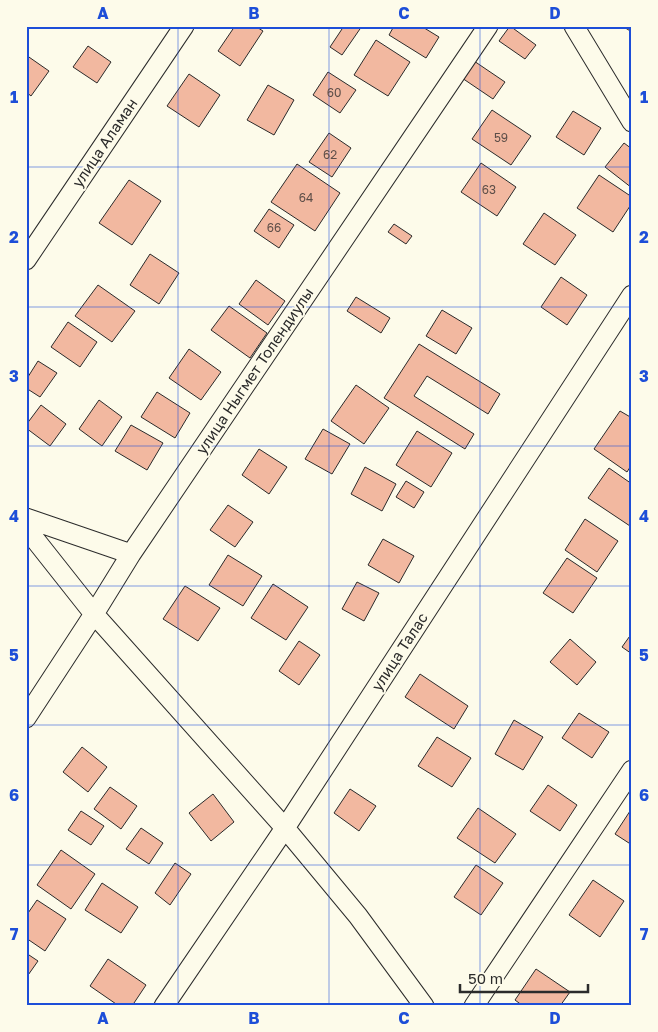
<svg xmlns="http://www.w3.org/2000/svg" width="658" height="1032" font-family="'Golos Text',sans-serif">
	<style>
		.building { fill: #f2b8a0; stroke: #2b2b2b }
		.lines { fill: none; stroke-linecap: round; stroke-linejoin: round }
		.minor-casing { stroke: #2b2b2b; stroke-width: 21 }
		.minor { stroke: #fdfbea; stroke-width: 19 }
		.grid { fill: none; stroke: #1d4ed8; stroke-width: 1; stroke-opacity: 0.55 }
		.labels { text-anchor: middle; stroke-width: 4; stroke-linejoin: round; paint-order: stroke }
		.number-label { font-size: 12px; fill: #5d4e48 }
		.street-label { font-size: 15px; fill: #2b2b2b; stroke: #fdfbea }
		.neatline { fill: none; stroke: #1d4ed8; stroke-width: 2 }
		.grid-label { font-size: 16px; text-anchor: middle; font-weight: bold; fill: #1d4ed8 }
	</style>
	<rect width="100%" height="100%" fill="#fdfbea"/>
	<path class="building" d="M235 26H255L263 31 240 66 218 51Z
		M344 26H362L342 55 330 47Z
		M394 26H421L439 37 426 58 389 35Z
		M510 26 536 45 525 59 499 41Z
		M622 26H632V32Z
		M376 40 410 62 388 96 354 75Z
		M88 46 111 62 97 83 73 67Z
		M26 55 49 71 31 96 26 92Z
		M474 61 505 82 493 99 462 78Z
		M328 72 356 90 340 113 313 95Z
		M189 74 220 95 199 127 167 106Z
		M268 85 294 100 274 135 247 120Z
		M492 110 531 136 511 165 472 139Z
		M573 111 601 128 584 155 556 137Z
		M329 133 351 148 332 177 309 162Z
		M624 143 632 149V188L605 167Z
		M481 163 516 187 497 216 461 192Z
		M297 164 340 193 315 231 271 202Z
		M599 175 632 197V203L613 232 577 208Z
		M129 180 161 201 132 245 99 223Z
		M269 209 294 225 279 248 254 231Z
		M544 213 576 235 555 265 523 244Z
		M394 224 412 236 406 244 388 232Z
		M150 254 179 273 159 304 130 285Z
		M561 277 587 295 567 325 541 307Z
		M256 280 285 301 268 325 239 304Z
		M98 285 135 311 112 342 75 316Z
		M356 297 390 318 381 333 347 311Z
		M229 306 267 333 250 358 211 330Z
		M442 310 472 328 456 354 426 336Z
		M68 322 97 342 80 367 51 347Z
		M419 344 500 394 488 414 427 376 414 396 474 434 465 449 384 398Z
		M189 349 221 372 201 400 169 378Z
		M38 361 57 373 40 397 26 388V380Z
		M356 385 389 408 364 444 331 421Z
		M157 392 190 413 175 438 141 417Z
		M99 400 122 417 102 446 79 429Z
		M41 405 66 424 50 446 26 428V425Z
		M620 411 632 418V464L627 472 594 449Z
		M131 425 163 443 147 470 115 451Z
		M323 429 350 444 332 474 305 459Z
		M417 431 452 453 431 487 396 465Z
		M259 449 287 467 269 494 242 475Z
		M365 467 396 484 382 511 351 494Z
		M609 468 632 484V523L630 526 588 498Z
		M406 481 424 492 414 508 396 497Z
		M228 505 253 522 235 547 210 530Z
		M585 519 618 541 597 572 565 550Z
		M383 539 414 556 399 583 368 565Z
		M228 555 262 576 243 606 209 585Z
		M567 558 597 578 573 613 543 593Z
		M357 582 379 593 364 621 342 609Z
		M273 584 308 607 286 640 251 618Z
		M185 586 220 608 198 641 163 619Z
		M632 633V654L622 647Z
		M570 639 596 662 577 685 550 662Z
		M299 641 320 655 299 685 279 671Z
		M420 674 468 706 454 729 405 697Z
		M579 713 609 732 592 758 562 738Z
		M514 720 543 737 523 770 495 754Z
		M437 737 471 758 452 787 418 766Z
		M82 747 107 767 88 792 63 772Z
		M548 785 577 805 560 831 530 811Z
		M110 787 137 806 121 829 94 809Z
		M350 789 376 806 359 831 334 813Z
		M213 794 234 822 211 841 189 813Z
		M478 808 516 834 495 863 457 838Z
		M632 808V845L615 834Z
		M81 811 104 826 91 845 68 830Z
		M141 828 163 843 149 864 126 849Z
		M61 850 95 874 71 909 37 885Z
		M175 863 191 874 170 905 155 893Z
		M476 865 503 883 481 915 454 897Z
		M593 880 624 901 600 937 569 915Z
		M102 883 138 907 121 933 85 910Z
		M37 900 66 919 45 951 26 938V916Z
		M26 953 38 961 26 978Z
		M108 959 146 985 132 1006H119L90 986Z
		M536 969 570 992 560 1006H523L515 1000Z"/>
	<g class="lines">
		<defs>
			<path id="minor" d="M574 26 632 122
				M26 260 184 26
				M26 518 131 554
				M26 528 94 614 285 828 358 916 424 1006
				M26 718 94 614 131 554 488 26
				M164 1006 285 828 632 295
				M474 1006 632 770"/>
		</defs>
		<use href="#minor" class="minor-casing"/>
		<use href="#minor" class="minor"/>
	</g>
	<path class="grid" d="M178 26V1006M329 26V1006M480 26V1006M26 167H632M26 307H632M26 446H632M26 586H632M26 725H632M26 865H632"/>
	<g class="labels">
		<g class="number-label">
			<text x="334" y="97">60</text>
			<text x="501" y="142">59</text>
			<text x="330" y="159">62</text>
			<text x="489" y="194">63</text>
			<text x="306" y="202">64</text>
			<text x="274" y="232">66</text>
		</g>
		<g class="street-label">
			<text transform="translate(105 143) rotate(-56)" y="5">улица Аламан</text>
			<text transform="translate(255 371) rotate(-56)" y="5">улица Ныгмет Толендиулы</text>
			<text transform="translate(400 652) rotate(-57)" y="5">улица Талас</text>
		</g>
	</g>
	<rect width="658" height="1032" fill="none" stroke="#fdfbea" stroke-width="55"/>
	<path d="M460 984v8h128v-8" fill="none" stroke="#2b2b2b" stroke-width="2.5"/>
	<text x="468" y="984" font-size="15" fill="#2b2b2b" stroke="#fdfbea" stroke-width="4" paint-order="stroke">50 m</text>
	<rect x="28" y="28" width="602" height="976" class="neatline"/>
	<g class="grid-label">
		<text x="103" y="19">A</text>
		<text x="254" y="19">B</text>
		<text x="404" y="19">C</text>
		<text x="555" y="19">D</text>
		<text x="14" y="103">1</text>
		<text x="644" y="103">1</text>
		<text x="14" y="243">2</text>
		<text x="644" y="243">2</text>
		<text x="14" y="382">3</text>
		<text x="644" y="382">3</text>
		<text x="14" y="522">4</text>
		<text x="644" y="522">4</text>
		<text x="14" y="661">5</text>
		<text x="644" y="661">5</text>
		<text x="14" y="801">6</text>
		<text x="644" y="801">6</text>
		<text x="14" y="940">7</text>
		<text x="644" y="940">7</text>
		<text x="103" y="1024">A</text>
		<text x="254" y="1024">B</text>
		<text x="404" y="1024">C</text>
		<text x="555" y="1024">D</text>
	</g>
</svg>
